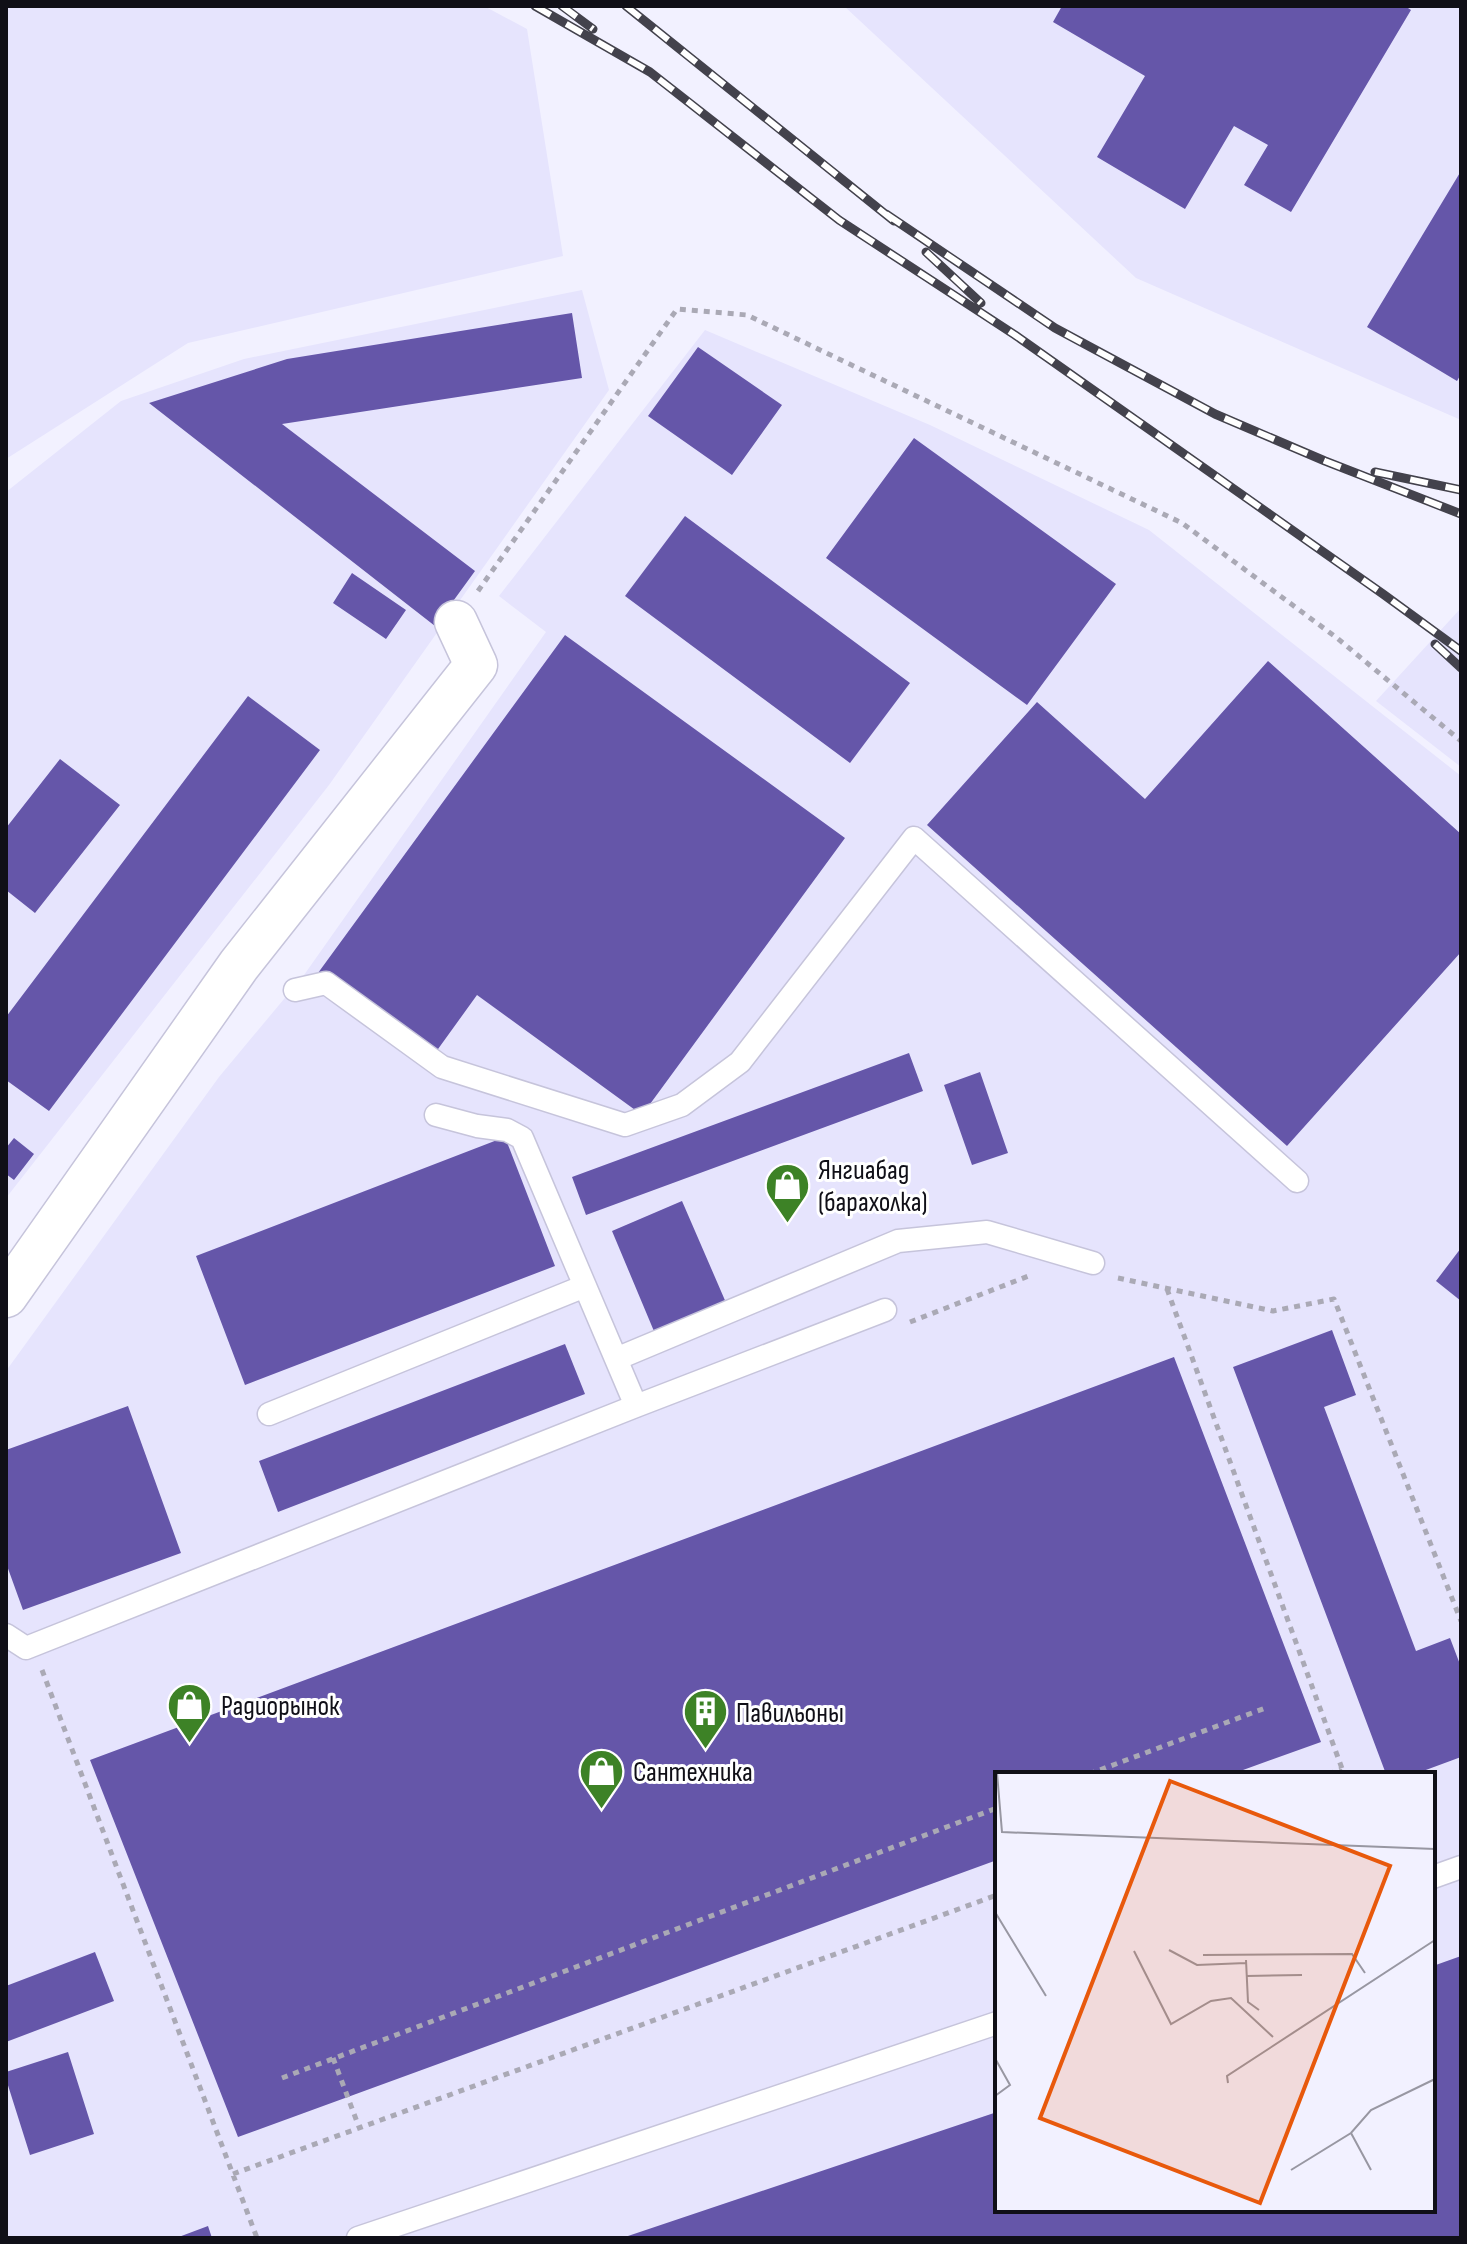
<svg xmlns="http://www.w3.org/2000/svg" width="1467" height="2244" font-family="'Sofia Sans Condensed',sans-serif">
	<style>
		.built { fill: #e6e4fd; fill-rule: evenodd }
		.building { fill: #6556a9 }
		.lines { fill: none; stroke-linecap: round; stroke-linejoin: round }
		.lane-casing { stroke: #c6c4db; stroke-width: 25 }
		.street-casing { stroke: #c6c4db; stroke-width: 45 }
		.path { stroke: #aaa9b5; stroke-width: 5; stroke-dasharray: 6 6; stroke-linecap: butt }
		.lane { stroke: #fff; stroke-width: 22 }
		.street { stroke: #fff; stroke-width: 42 }
		.rail-casing { stroke: #43424c; stroke-width: 9 }
		.rail { stroke: #fff; stroke-width: 6; stroke-dasharray: 18; stroke-linecap: butt }
		.labels { text-anchor: middle; stroke-width: 6; stroke-linejoin: round; paint-order: stroke }
		.poi-label { font-size: 28px; fill: #100f17; stroke: #fff; text-anchor: start }
		.inset-road { fill: none; stroke: #9897a2; stroke-width: 2 }
		.view { fill: #e8590c; fill-opacity: 0.15; stroke: #e8590c; stroke-width: 4 }
		.inset-edge { fill: none; stroke: #100f17; stroke-width: 4 }
	</style>
	<rect width="100%" height="100%" fill="#f2f1ff"/>
	<path class="built" d="M6 6H484L527 29 563 256 188 343 6 459Z
		M844 6H1461V420L1136 278Z
		M582 290 609 390 329 785 6 1198V492L121 401 244 359Z
		M705 330 930 425 1149 530 1461 776V2238H6V1371L219 1077 304 975 546 632 499 596ZM997 1774H1433V2210H997Z
		M1461 608V767L1376 701Z"/>
	<path class="building" d="M1062 6H1405L1411 10 1291 212 1244 185 1268 145 1234 126 1185 209 1097 157 1145 76 1053 22Z
		M1461 171V374L1457 381 1367 327Z
		M572 313 582 378 282 424 475 571 435 626 149 403 287 359Z
		M698 347 782 405 732 475 648 416Z
		M914 438 1116 584 1027 705 826 558Z
		M685 516 910 683 850 763 625 596Z
		M352 573 406 610 386 639 333 603Z
		M565 635 845 838 642 1115 477 995 433 1056 318 973Z
		M1268 661 1461 834V952L1287 1146 927 825 1037 702 1145 799Z
		M248 696 320 750 49 1111 6 1080V1017Z
		M60 759 120 805 35 913 6 890V828Z
		M909 1053 923 1091 586 1215 572 1177Z
		M980 1072 1008 1153 972 1165 944 1085Z
		M505 1137 555 1266 245 1385 196 1256Z
		M14 1138 34 1154 14 1180 6 1174V1148Z
		M682 1201 727 1305 656 1336 612 1231Z
		M1461 1248V1301L1436 1281Z
		M1332 1330 1356 1395 1324 1407 1416 1651 1450 1638 1461 1667V1757L1415 1774H1386L1233 1367Z
		M565 1344 585 1394 278 1512 259 1461Z
		M1174 1357 1321 1742 1232 1774H997V1860L238 2137 90 1760Z
		M128 1406 181 1553 23 1610 6 1563V1450Z
		M95 1952 114 2001 6 2042V1986Z
		M1461 1956V2238H622L997 2112V2210H1433V1966Z
		M68 2052 94 2134 30 2155 6 2079V2072Z
		M208 2226 212 2238H176Z"/>
	<g class="lines">
		<defs>
			<path id="lane" d="M295 990 326 983 442 1067 625 1125 682 1105 740 1062 914 838 1297 1181
				M436 1115 477 1126 507 1130 522 1138 636 1406
				M616 1359 898 1241 987 1232 1093 1263
				M269 1414 585 1286
				M6 1635 26 1648 636 1406 885 1310
				M1433 1877 1461 1867
				M358 2238 997 2023"/>
			<path id="street" d="M6 1296 239 965 476 665 456 622"/>
		</defs>
		<use href="#lane" class="lane-casing"/>
		<use href="#street" class="street-casing"/>
		<path class="path" d="M478 591 677 309 747 315 1182 523 1337 638 1461 741
			M1118 1278 1273 1311 1334 1299 1461 1621
			M1167 1289 1344 1774
			M910 1322 1031 1275
			M42 1670 257 2238
			M1089 1774 1268 1707
			M1328 1774 1342 1769
			M333 2058 359 2127
			M282 2078 997 1808
			M233 2174 997 1895"/>
		<use href="#lane" class="lane"/>
		<use href="#street" class="street"/>
		<defs>
			<path id="rail" d="M535 6 650 72 839 220 1015 335 1383 594 1461 651
				M562 6 593 29
				M626 6 894 221
				M886 214 1055 328 1215 414 1325 461 1461 514
				M926 252 981 303
				M1375 472 1461 490
				M1435 644 1461 668"/>
		</defs>
		<use href="#rail" class="rail-casing"/>
		<use href="#rail" class="rail"/>
	</g>
	<defs>
		<symbol id="shop-pin" viewBox="-11 -11 22 30"><path d="M0 17L-7.5 6A9.5 9.5 0 1 1 7.5 6Z" fill="#3d8226" stroke="#fff"/><path d="M-5-2.5h2.3a2.7 3.5 0 0 1 5.4 0H5L5.5 6h-11ZM-1.5-2.5h3a1.5 2.3 0 0 0-3 0Z" fill="#fff"/></symbol>
		<symbol id="building-pin" viewBox="-11 -11 22 30"><path d="M0 17L-7.5 6A9.5 9.5 0 1 1 7.5 6Z" fill="#3d8226" stroke="#fff"/><path d="M-4-6H4V6H1V3H-1V6H-4ZM-2.5-4.3h1.7v1.8h-1.7ZM.8-4.3h1.7v1.8H.8ZM-2.5-1h1.7V.8h-1.7ZM.8-1h1.7V.8H.8Z" fill="#fff"/></symbol>
	</defs>
	<g fill-rule="evenodd">
		<use href="#shop-pin" x="762" y="1160" width="51" height="69"/>
		<use href="#shop-pin" x="164" y="1680" width="51" height="69"/>
		<use href="#building-pin" x="680" y="1686" width="51" height="69"/>
		<use href="#shop-pin" x="576" y="1746" width="51" height="69"/>
	</g>
	<g class="labels">
		<g class="poi-label">
			<text x="818" y="1179">Янгиабад<tspan x="818" dy="32">(барахолка)</tspan></text>
			<text x="221" y="1715">Радиорынок</text>
			<text x="736" y="1722">Павильоны</text>
			<text x="633" y="1781">Сантехника</text>
		</g>
	</g>
	<g transform="translate(995 1772)">
		<rect width="440" height="440" fill="#f2f1ff"/>
		<path class="inset-road" d="M2 1 7 60 440 77M0 140 51 224M174 178 202 193 251 191M139 179 176 252 216 229 236 226 278 265M208 183 357 182 370 201M251 188 253 230 264 238M252 204 307 203M233 311 232 304 440 168M0 324 15 313 1 288M356 361 376 398M296 398 356 361 376 338 440 307"/>
		<path class="view" d="M175 9 395 94 265 431 45 346Z"/>
		<rect width="440" height="440" class="inset-edge"/>
	</g>
	<rect width="1467" height="2244" fill="none" stroke="#100f17" stroke-width="16"/>
</svg>
